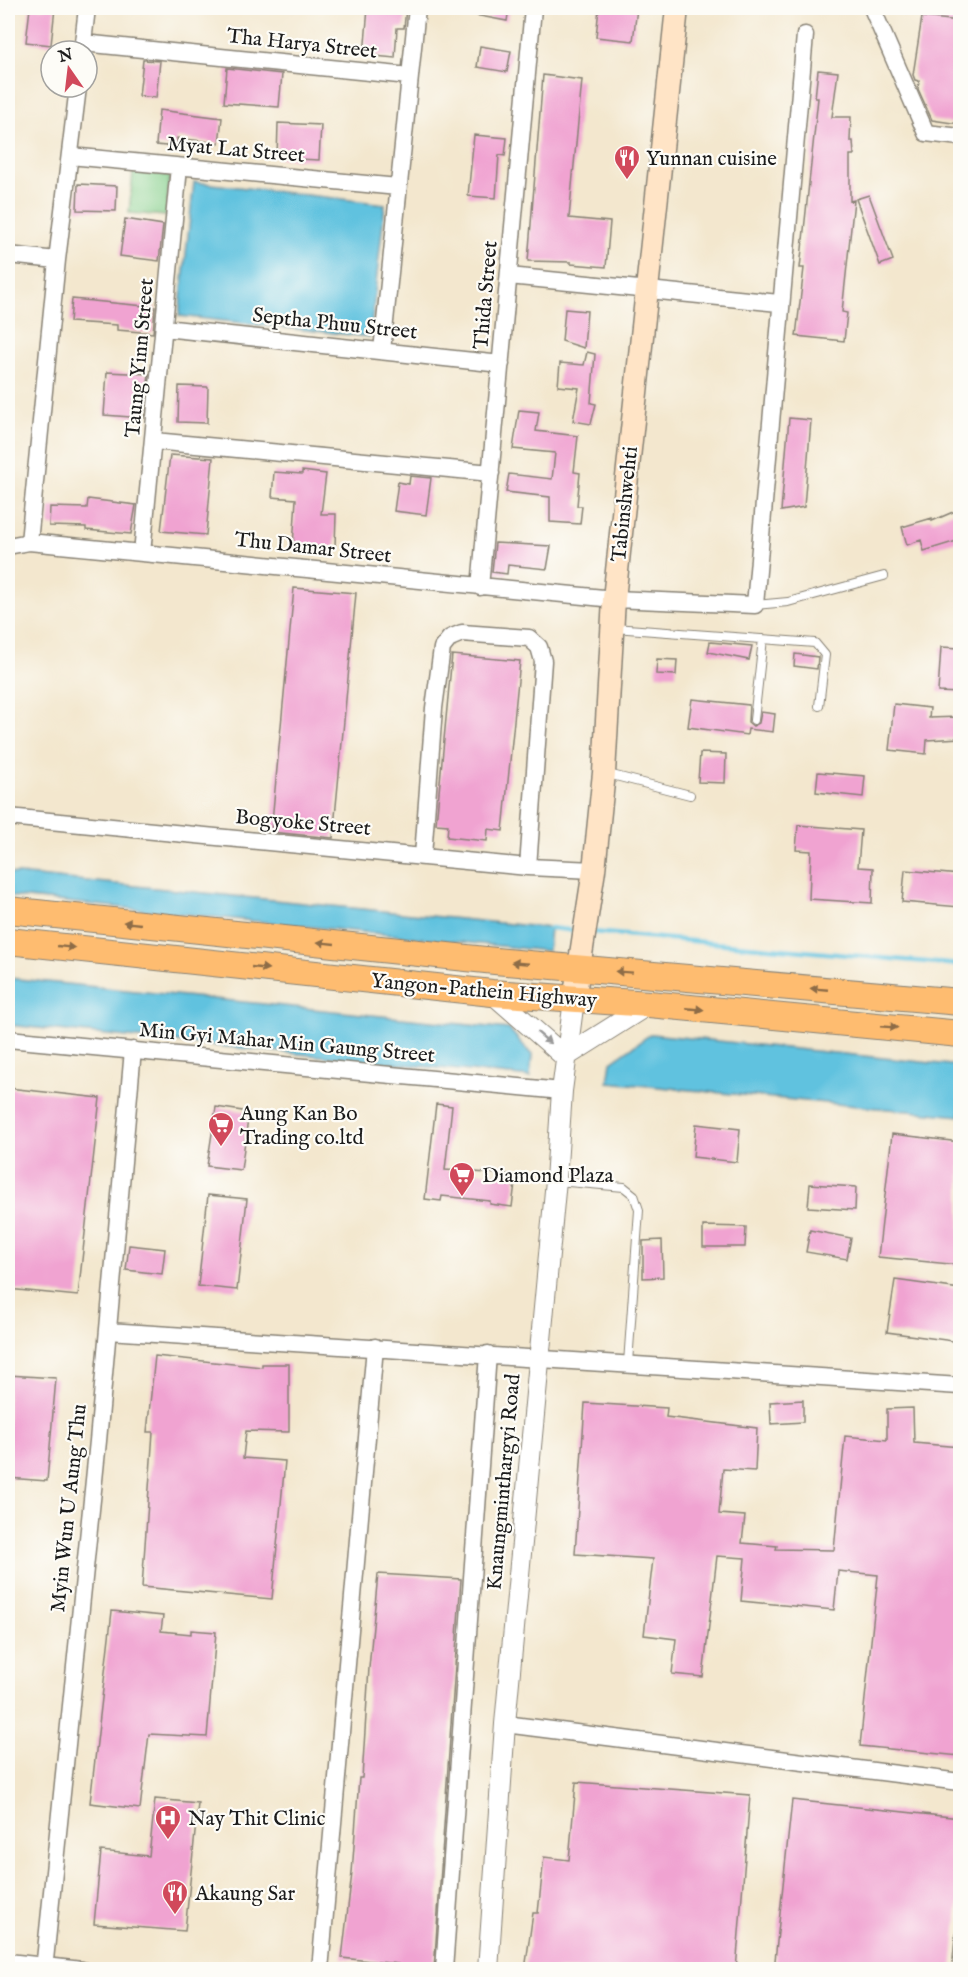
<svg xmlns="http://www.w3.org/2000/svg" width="968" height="1977" font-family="'IM FELL English',serif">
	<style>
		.green { fill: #85cf8c; stroke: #507654; stroke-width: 1.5 }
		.water { fill: #61c2df; stroke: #3e6f7e; stroke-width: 1.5 }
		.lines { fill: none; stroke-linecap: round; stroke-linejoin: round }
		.stream { stroke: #61c2df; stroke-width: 4.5 }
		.building { fill: #f0a3d1 }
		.service-casing { stroke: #888275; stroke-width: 10 }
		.minor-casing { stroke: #888275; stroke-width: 19 }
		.tertiary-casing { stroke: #888275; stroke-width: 22 }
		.secondary-casing { stroke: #888275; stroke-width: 25 }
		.primary-casing { stroke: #888275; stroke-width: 28 }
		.service { stroke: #fff; stroke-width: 8 }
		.minor { stroke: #fff; stroke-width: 16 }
		.tertiary { stroke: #fff; stroke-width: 20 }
		.secondary { stroke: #ffe4c6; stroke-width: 22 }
		.primary { stroke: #febc70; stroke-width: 26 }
		.oneway { fill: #8d6c46 }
		.oneway2 { fill: #999 }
		.labels { text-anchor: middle; stroke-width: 4.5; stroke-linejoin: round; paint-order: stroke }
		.street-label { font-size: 21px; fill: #1c1c1c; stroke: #fdfcf7 }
		.poi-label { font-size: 21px; fill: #1c1c1c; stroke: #fdfcf7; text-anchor: start }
	</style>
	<rect width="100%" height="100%" fill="#fdfcf7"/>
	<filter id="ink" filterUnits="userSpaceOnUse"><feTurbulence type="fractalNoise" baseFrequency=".0167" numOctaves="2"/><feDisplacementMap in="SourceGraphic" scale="12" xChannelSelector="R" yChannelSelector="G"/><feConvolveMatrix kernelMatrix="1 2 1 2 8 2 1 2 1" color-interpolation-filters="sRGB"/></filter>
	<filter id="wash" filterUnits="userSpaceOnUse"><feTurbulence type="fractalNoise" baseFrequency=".008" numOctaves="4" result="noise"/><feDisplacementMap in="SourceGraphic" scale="24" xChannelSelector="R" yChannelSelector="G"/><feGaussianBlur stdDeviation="1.35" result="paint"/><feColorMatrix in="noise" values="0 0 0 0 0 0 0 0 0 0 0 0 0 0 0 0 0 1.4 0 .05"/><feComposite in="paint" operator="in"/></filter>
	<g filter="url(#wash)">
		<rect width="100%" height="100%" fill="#f3e7ce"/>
		<path class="green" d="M133 172 170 175 166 216 129 213Z"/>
		<path class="water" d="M194 182 385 204 370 337 179 316Z
			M8 873 550 928 548 951 8 896Z
			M8 978 509 1029 532 1055 530 1077 8 1025Z
			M651 1034 960 1066V1116L608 1082 611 1062Z"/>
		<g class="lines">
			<path class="stream" d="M550 928 577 931
				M592 932 960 965"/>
		</g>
		<g id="blocks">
			<path class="building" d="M30 8H55L51 45 26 42Z
				M368 8H406L404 28H397L395 58 364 55Z
				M469 8H509L507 21 469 14Z
				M599 8H637L633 41 596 37Z
				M922 17 960 21V62L955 97H960L959 124 932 120 918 89 919 81 915 80 913 75Z
				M480 46 511 51 507 72 477 67Z
				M143 60 160 61 156 98 139 96Z
				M227 68 282 74 279 107 224 103Z
				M818 70 838 72 832 117H851L850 141H853L854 155H850V201L854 200 842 312 847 313 844 341 796 336 804 268H800L818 98H815Z
				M543 75 582 80 569 218 610 222 606 267 571 264V262L528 261Z
				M159 110 222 118 219 143 177 138V147L156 145Z
				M278 123 321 125 319 160 277 158Z
				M474 135 507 138 505 156 499 155 496 198 468 196Z
				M78 184 117 186 116 211 77 210Z
				M869 195 893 260 880 265 856 199Z
				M125 219 163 225 159 261 120 256Z
				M72 299 155 307 153 333 117 330V325L70 322Z
				M565 309 587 311 584 348 562 341Z
				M587 352 595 354 591 403 596 404 591 424 573 421 579 388 558 386 560 363 584 365Z
				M107 372 149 374 144 418 104 415Z
				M179 386 208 387 207 423 178 422Z
				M519 410 539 412 536 431 578 436 574 472 580 473 577 506H582L580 524 550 522V497L506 492 509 474 552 479 555 453 513 449Z
				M789 418 811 420 804 507 781 511Z
				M170 455 213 458 206 535 161 531Z
				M302 471 326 474 321 514H336L335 547 293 546 296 499 272 497 274 472 302 474Z
				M410 476 431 478 426 515 394 511 398 482 409 484Z
				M88 499 136 505 131 534 86 530V527L49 526 50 507 87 508Z
				M960 509V540L924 551 921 540 907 545 902 527 932 518V521Z
				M495 543 551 546 547 569 508 565 507 574 492 572Z
				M294 588 356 593 333 838 271 832Z
				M710 642 752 646 749 660 708 652Z
				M941 647 960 648V693L938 692Z
				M795 654 818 657 817 669 794 666Z
				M452 655 520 661 503 831 488 829 487 841 447 837 448 825 436 824Z
				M657 659 677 660 676 675 656 674Z
				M692 699 749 705 748 722 753 726 759 723 761 712 775 714 773 732 748 729 747 735 688 727Z
				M894 704 930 708 929 718 959 717 960 738 927 740 926 754 889 750Z
				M700 753 726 754 725 783 698 782Z
				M818 772 865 776 863 797 816 792Z
				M798 825 861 830 858 867 873 868 872 903 809 899 811 851 796 850Z
				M905 870 960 875V907L902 902Z
				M8 1088 100 1098 78 1296 8 1289Z
				M436 1104 452 1106 445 1170 516 1175 512 1207 490 1204V1201L442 1196 441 1201 425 1199Z
				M216 1107 249 1112 241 1170 207 1166Z
				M696 1124 740 1129 737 1162 693 1157Z
				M892 1134 960 1142V1265L878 1257Z
				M810 1184 856 1187 855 1210 808 1207Z
				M208 1195 247 1199 237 1290 198 1286Z
				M703 1226 746 1227 745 1247H703Z
				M810 1230 851 1238 847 1259 806 1252Z
				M662 1240 663 1277 643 1278V1241Z
				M129 1245 165 1249 162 1274 126 1270Z
				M895 1280 960 1289V1342L887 1332Z
				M155 1356 262 1367V1364H289V1432L246 1431 243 1458 285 1461 272 1599 142 1587 153 1432H147Z
				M8 1375 56 1378 47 1481 8 1478Z
				M803 1400V1422L771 1424 770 1402Z
				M585 1403 667 1408 666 1417 757 1428 755 1471 723 1469 719 1514 745 1516 742 1543 777 1546 776 1549 834 1550 845 1436 887 1440V1409L913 1408 914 1443 960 1447V1756L860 1746 878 1575 838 1571 834 1610 741 1601 745 1558 717 1556 703 1677 672 1674 676 1639 644 1635 653 1559 575 1554Z
				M378 1574 461 1579 434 1970 398 1968V1964L342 1958 352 1873 359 1778H362L369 1668Z
				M112 1611 163 1616 161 1631 191 1634V1630L216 1632 207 1737 149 1734 140 1809 90 1803Z
				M576 1782 750 1795 736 1970H525L533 1913H538L544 1857 569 1860Z
				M155 1799 198 1803 185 1931 94 1924 101 1851 149 1856Z
				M792 1800 960 1818V1886L952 1970H774Z"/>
		</g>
	</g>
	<g filter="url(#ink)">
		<use href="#blocks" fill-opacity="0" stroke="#888275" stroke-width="1.5"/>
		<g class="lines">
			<defs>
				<path id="service" d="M755 605 788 602 884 576
					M614 628 815 643 825 655 819 706
					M754 720 763 639
					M604 773 690 795
					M557 1181 624 1187 634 1195 639 1210 628 1363"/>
				<path id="minor" d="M872 8 926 133 960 137
					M83 43 409 76
					M82 51 87 8
					M70 156 398 187
					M8 255 57 260
					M509 276 779 303
					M164 328 501 364
					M382 351 417 8
					M154 441 491 473
					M29 542 57 260 78 87
					M8 546 29 542 614 599 755 605 805 35
					M142 553 179 167
					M480 587 533 8
					M8 817 528 867 594 870
					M423 856 434 708 442 648 450 638 462 633 529 638 539 647 543 661 528 867
					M8 1039 562 1091
					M108 1331 960 1386
					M505 1724 960 1782
					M8 1962 82 1970
					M44 1970 98 1441 133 1050
					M320 1970 375 1347
					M444 1970 488 1354"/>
				<path id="tertiary" d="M492 993 565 1057
					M565 1057 649 1004
					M488 1970 505 1724 556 1180 562 1091 574 1000"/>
				<path id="secondary" d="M574 1000 594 870 604 773 614 599 677 8"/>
				<path id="primary" d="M8 910 495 961 960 1002
					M8 941 492 993 649 1004 960 1034"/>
			</defs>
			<use href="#service" class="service-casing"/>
			<use href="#minor" class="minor-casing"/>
			<use href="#tertiary" class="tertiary-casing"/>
			<use href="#secondary" class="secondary-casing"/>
			<use href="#primary" class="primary-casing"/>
			<use href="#service" class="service"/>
			<use href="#minor" class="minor"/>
			<use href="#tertiary" class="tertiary"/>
			<use href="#secondary" class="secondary"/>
			<use href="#primary" class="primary"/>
		</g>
		<defs><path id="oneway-solid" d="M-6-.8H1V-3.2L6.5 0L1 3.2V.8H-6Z" transform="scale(1.5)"/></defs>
		<g class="oneway">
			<use href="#oneway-solid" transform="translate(132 923) rotate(-174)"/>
			<use href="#oneway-solid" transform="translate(326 943) rotate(-174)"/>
			<use href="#oneway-solid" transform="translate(66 947) rotate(6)"/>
			<use href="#oneway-solid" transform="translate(520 963) rotate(-175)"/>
			<use href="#oneway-solid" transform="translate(260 968) rotate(6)"/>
			<use href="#oneway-solid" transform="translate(624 972) rotate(-176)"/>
			<use href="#oneway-solid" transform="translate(819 989) rotate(-175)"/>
			<use href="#oneway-solid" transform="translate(695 1009) rotate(5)"/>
			<use href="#oneway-solid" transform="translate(889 1027) rotate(5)"/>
		</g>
		<use class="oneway2" href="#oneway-solid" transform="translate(544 1038) rotate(41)"/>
	</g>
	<defs>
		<symbol id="restaurant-pin" viewBox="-11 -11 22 30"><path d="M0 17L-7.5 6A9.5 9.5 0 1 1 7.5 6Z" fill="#d1495b" stroke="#fdfcf7"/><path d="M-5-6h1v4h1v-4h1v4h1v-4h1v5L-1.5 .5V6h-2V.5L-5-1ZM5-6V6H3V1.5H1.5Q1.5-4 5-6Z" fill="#fff"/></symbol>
		<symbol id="supermarket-pin" viewBox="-11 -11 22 30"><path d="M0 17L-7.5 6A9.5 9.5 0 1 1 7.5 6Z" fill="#d1495b" stroke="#fdfcf7"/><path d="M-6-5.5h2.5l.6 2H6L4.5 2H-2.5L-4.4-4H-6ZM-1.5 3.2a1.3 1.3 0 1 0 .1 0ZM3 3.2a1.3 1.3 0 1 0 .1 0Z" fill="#fff"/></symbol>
		<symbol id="hospital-pin" viewBox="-11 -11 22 30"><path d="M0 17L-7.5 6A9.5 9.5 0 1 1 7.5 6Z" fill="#d1495b" stroke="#fdfcf7"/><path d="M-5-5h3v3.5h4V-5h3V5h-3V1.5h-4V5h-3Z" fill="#fff"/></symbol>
	</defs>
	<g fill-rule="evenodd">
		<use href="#restaurant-pin" x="612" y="143" width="30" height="40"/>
		<use href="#supermarket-pin" x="206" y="1110" width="30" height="40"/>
		<use href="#supermarket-pin" x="447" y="1160" width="30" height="40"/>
		<use href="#hospital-pin" x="153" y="1803" width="30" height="40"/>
		<use href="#restaurant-pin" x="160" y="1878" width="30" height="40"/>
	</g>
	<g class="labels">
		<g class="street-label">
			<text transform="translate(302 43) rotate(6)" y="7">Tha Harya Street</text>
			<text transform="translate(236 149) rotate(5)" y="7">Myat Lat Street</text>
			<text transform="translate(485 295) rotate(-85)" y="7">Thida Street</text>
			<text transform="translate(335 323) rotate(6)" y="7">Septha Phuu Street</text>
			<text transform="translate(139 358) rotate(-85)" y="7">Taung Yinn Street</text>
			<text transform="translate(624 504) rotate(-84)" y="7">Tabinshwehti</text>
			<text transform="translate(313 547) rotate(6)" y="7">Thu Damar Street</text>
			<text transform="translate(303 822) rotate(5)" y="7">Bogyoke Street</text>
			<text transform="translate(484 990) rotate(5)" y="7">Yangon-Pathein Highway</text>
			<text transform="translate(287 1042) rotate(5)" y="7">Min Gyi Mahar Min Gaung Street</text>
			<text transform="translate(503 1482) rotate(-85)" y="7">Knaungminthargyi Road</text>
			<text transform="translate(68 1508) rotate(-84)" y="7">Myin Wun U Aung Thu</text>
		</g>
		<g class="poi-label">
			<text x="646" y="165">Yunnan cuisine</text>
			<text x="240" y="1120">Aung Kan Bo<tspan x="240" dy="24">Trading co.ltd</tspan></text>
			<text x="482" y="1182">Diamond Plaza</text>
			<text x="188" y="1825">Nay Thit Clinic</text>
			<text x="195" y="1900">Akaung Sar</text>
		</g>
	</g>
	<rect width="968" height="1977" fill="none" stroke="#fdfcf7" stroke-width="30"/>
	<g transform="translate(69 69) rotate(346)"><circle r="28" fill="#fdfcf7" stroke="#a3a29f" stroke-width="1.5"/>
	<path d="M0-4.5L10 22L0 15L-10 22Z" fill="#d1495b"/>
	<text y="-9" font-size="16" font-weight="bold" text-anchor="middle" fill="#1c1c1c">N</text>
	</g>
</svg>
